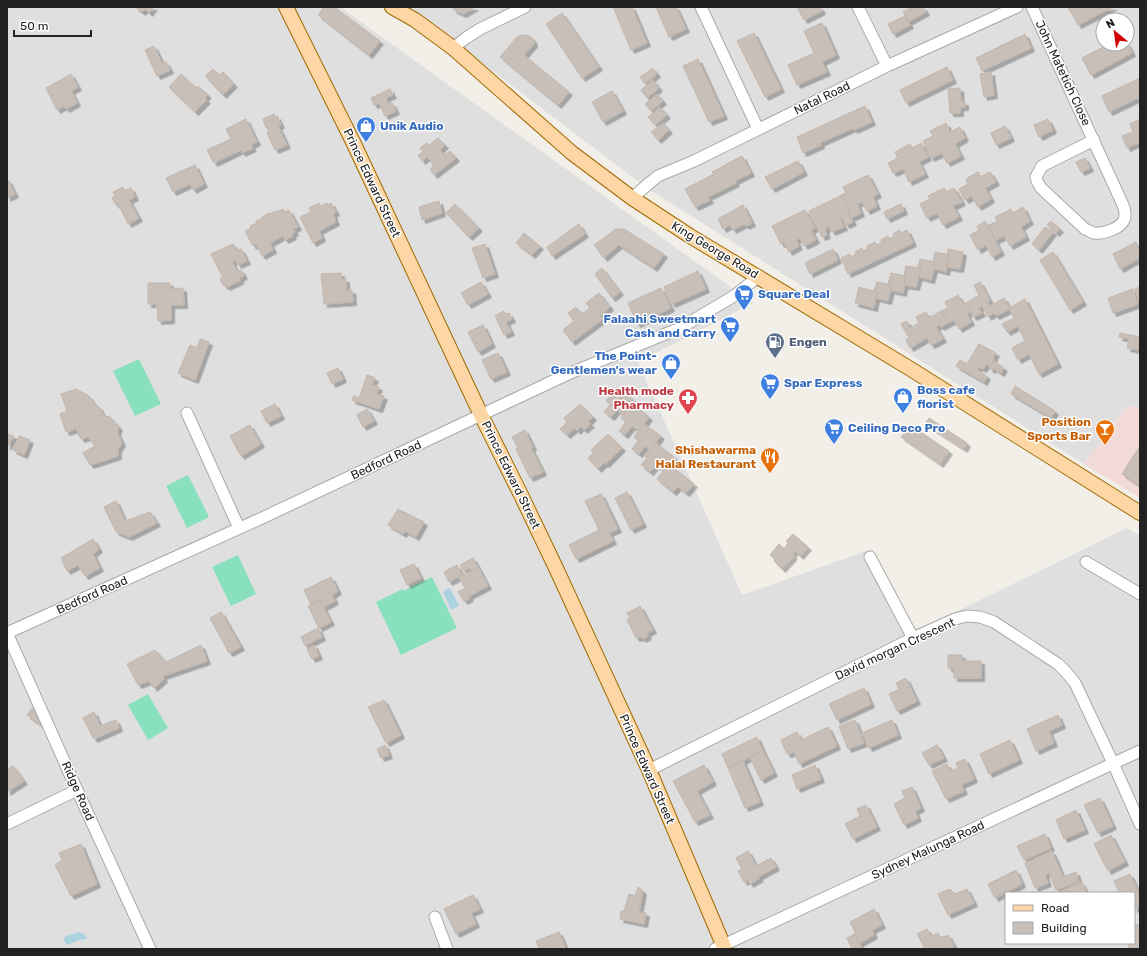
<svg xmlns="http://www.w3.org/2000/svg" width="1147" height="956" font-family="Rubik,sans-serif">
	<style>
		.residential { fill: #e0dfdf; fill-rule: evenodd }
		.commercial { fill: #f2dad9 }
		.pitch { fill: #88e0be }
		.water { fill: #aad3df }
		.building { fill: #c7bfb8; stroke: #c4b6ab; filter: url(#shadow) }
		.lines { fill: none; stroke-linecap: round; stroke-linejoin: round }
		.minor-casing { stroke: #a9a9a9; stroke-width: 13 }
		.major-casing { stroke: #a06b00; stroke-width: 16 }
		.minor { stroke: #fff; stroke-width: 11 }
		.major { stroke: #fcd6a4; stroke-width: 14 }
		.labels { text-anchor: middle; stroke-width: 3; stroke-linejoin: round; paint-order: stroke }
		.street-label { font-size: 12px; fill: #222; stroke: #fff }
		.shop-label { font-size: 12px; font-weight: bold; fill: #366cbe; stroke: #fff; text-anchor: start }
		.service-label { font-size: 12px; font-weight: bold; fill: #4e5e75; stroke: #fff; text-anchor: start }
		.health-label { font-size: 12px; font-weight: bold; fill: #be3a42; stroke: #fff; text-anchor: end }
		.food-label { font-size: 12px; font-weight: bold; fill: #c56008; stroke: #fff; text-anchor: end }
	</style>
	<defs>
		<filter id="shadow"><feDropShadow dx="3.5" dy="3.5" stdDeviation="0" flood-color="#0004"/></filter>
	</defs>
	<rect width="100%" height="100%" fill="#f2efe9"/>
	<path class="residential" d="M7 7H340L753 303 638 362 742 595 872 549 913 633 1127 528 1140 536V949H7ZM1006 893H1134V943H1006Z
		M408 7H1140V406L1127 407 1084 464 647 188ZM1103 20H1127V44H1103Z"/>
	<path class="commercial" d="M1140 406V498L1084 464 1127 407Z"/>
	<path class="pitch" d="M139 359 161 404 135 416 113 371Z
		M188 475 209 517 187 528 166 486Z
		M238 555 256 594 231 606 212 567Z
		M432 577 457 628 401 655 376 602 403 589V591Z
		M148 694 168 728 148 740 128 705Z"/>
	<path class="water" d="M446 588 447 589 450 588 459 606 451 610 443 592 445 591Z
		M79 932 85 935 87 938 84 940 82 939 67 945 63 939 66 936Z"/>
	<path class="building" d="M135 7H154L149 13 145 9 142 12Z
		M324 7H334L380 41 369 55 318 15Z
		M453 7H475L463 14 454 10Z
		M613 7H632L647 43 631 50Z
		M656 7H676L686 29 669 37Z
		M797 7H820L822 11 804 20Z
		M913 7H923L926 12 908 22 903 12Z
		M1068 7H1113L1078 25Z
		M562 13 599 67 582 78 546 24Z
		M905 16 910 25 893 34 888 24Z
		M822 23 836 55 822 62 827 72 797 85 788 65 814 53 804 31Z
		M754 33 781 89 765 97 737 41Z
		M1025 34 1031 48 982 71 976 58Z
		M522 35 529 36 532 38 534 42V44L524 55 569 92 558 105 500 57 517 37Z
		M1127 43 1132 53 1091 75 1082 58 1109 44H1127Z
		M154 46 162 63 166 62 170 70 157 76 145 50Z
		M698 59 724 116 709 122 683 66Z
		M947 67 953 80 906 103 900 90Z
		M653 68 657 74 645 84 640 77Z
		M213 69 219 75 223 72 234 84 223 95 205 76Z
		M991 72 994 95 984 97 980 74Z
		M71 74 78 87 71 91 77 103 66 109 64 106 57 110 46 88Z
		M181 74 196 88 198 86 208 95 204 98 207 100 195 112 169 87Z
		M1140 78V97L1109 112 1102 96Z
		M653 80 659 88 647 98 641 90Z
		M960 88 961 102H965V107H960V113H950L948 89Z
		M390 89 393 95 386 98 388 103H392L396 111 385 116 379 103 374 105 371 98Z
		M612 91 623 111 603 122 592 102Z
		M657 94 663 101 651 111 645 104Z
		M865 106 872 122 854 130 853 128 820 143 821 145 803 153 797 137Z
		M660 107 667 115 655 125 648 117Z
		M274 114 275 117 277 116 281 125 278 126 287 145 275 150 267 133 270 129 266 128 263 119Z
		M246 119 257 142 251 145 253 148 242 153 241 150 214 163 207 150 231 139 226 129Z
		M1048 119 1053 130 1039 137 1034 125Z
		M1140 119V142L1127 148 1122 136 1133 132 1130 124Z
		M663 123 669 130 658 140 651 132Z
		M946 123 950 132 960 127 965 138 955 144 961 156 947 163 942 153 931 158 923 141 933 136 930 131Z
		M1005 126 1011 138 996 145 991 133Z
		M438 138 445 145 440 150 444 155 450 151 456 158 434 175 430 169 434 166 427 157 422 161 418 155 423 152 420 148 427 143 429 145Z
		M921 143 928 157 919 162 925 174 909 182 903 169 893 173 888 163 898 158 895 152 910 144 912 148Z
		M742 156 751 173 735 181 736 183 708 197 710 200 695 207 685 189 714 174 712 172Z
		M1085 158 1090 168 1081 172 1076 162Z
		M798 161 804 172 772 189 765 177Z
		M195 165 204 184 193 190 190 184 173 192 166 178Z
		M978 172 980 177 990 172 996 182 985 188 991 199 978 207 972 196 965 200 959 189 968 184 966 179Z
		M868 175 878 194 873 197 877 206 867 211 862 202 857 204 861 213 851 218 848 213 851 212 842 195 846 193 843 187Z
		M7 180H8L15 194 7 198Z
		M123 187 125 191 131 188 135 197 129 200 139 218 128 224 118 203 116 205 112 198 115 196 113 192Z
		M944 188 946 192 954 188 962 202 953 206 959 217 943 225 937 213 927 218 920 204 930 199 928 196Z
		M842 195 851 212 848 213 853 222 846 225 842 218 840 219 844 227 832 232 828 225 826 226 827 229 825 230 827 235 822 237 809 211Z
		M439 201 442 213 422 220 419 207Z
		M319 203 321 206 327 203 328 205 331 203 336 212 333 214 336 222 319 231 322 238 313 243 300 217 311 212 309 208Z
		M455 204 479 228 469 237 446 213Z
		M901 204 904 211 887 219 884 212Z
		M743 205 752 223 746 226 744 224 733 230 730 225 723 229 718 219Z
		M1023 207 1030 221 1021 227 1026 237 1010 246 1004 236 996 240 988 226 997 221 995 217 1011 209 1013 213Z
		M283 209 285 212 289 210 298 227 293 229 295 232 292 234 293 236 285 240 283 236 270 243 273 250 262 256 256 244 253 246 245 231 251 228 250 226 257 223 256 221 263 218 262 217 269 213V214L276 211V212Z
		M805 210 815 228 811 230 816 240 804 246 800 238 796 240 799 246 789 252 784 242 781 244 772 226Z
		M985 221 1001 252 992 257 986 245 978 250 970 235 979 230 977 226Z
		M1051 221 1060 229 1056 233 1047 225Z
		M579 224 585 234 552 256 547 247Z
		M1045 227 1053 232 1039 250 1032 244Z
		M616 229H624L664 254 654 268 619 245 604 258 594 245Z
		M900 230 901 233 907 230 913 243 848 274 841 258 850 254 851 257 856 254 855 252 862 248 863 251 868 248 867 246 875 242 876 245 882 242 881 240 888 236 889 239 894 236 893 234Z
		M524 233 540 246 532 255 516 243Z
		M1136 242 1140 252V258L1120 269 1113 254Z
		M233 244 237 251 241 249 247 261 238 265 235 260 232 262 237 271 241 270 244 276 239 278 241 280 227 287 226 285 224 286 220 279 223 278 211 254Z
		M485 244 495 274 483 278 472 248Z
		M833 249 838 260 810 274 805 263Z
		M948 249 963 252 960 269 947 267 949 255H947Z
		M935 252 949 255 946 272 935 269 936 262H933Z
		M1053 252 1083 302 1070 310 1040 260Z
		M920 259 936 262 931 280 919 277 921 268 918 267Z
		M906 266 921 268 916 287 904 285 906 276H904Z
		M602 268 620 292 612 298 595 274Z
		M698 271 706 289 672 304 664 287Z
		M341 273V279H346V291L352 290 353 302 324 304 321 274Z
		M891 273 906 276 903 293 890 290 892 285 888 284Z
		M481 282 488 294 468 305 461 293Z
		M877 282 892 285 888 301 876 298 877 292 874 291Z
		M980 282 990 301 988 302 990 306 1004 298 1010 309 996 316 994 313 988 317 982 306 979 308 982 313 973 317 966 303 979 295 974 285Z
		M148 283H170V289L183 288 184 305H171V320L158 321 157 304H148Z
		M859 287 877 292 874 308 855 303Z
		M1140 287V304L1135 289Z
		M661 288 671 308 637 324 628 303Z
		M1133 289 1138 304 1113 313 1108 298Z
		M599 293 610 307 600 316 603 319 572 342 563 330 574 321 568 313 576 307 582 314 590 308 586 303Z
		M958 295 963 304 966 303 971 311 967 314 971 322 959 329 954 320 948 323 941 311 948 308 945 302Z
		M1025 299 1058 364 1039 374 1029 354 1018 360 1012 348 1025 341 1018 326 1007 332 1002 324 1014 318 1009 308Z
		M504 311 505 314 509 313 512 319 506 322 511 332 504 335 495 316Z
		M941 311 948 323 941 327 940 325 936 327 943 339 931 345 927 338 910 348 906 340 909 338 901 324 907 321 910 328 919 323 916 317 926 312 929 318Z
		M483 325 492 344 478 352 468 332Z
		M1120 333 1140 337 1138 350 1127 348 1129 339 1119 337Z
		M200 339 209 342 195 380 178 373 190 345 197 348Z
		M979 344 996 353 993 358 994 359 990 366 987 364 983 369 979 367 977 370 987 376 984 382 956 366 960 360 967 364Z
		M498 353 507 372 491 379 482 360Z
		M994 361 1004 368 1001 373 993 368 992 370 989 368Z
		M338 368 343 379 332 384 327 373Z
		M367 375 375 378 372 385 379 387 376 394 384 396 379 409 352 400 354 396 359 398Z
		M1015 386 1055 411 1051 418 1011 394Z
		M617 387 634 400 623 415 617 410 611 417 604 412 611 404 606 401Z
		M76 389 89 396 94 404 99 407 104 416 110 417 119 427 117 432 122 443 118 449V456L90 465 83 453 95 446 88 437 81 439 76 429 66 432 60 414 67 411 61 394Z
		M632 403 649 417 639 431 632 426 625 435 619 431 626 422 621 418Z
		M275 404 281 416 267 423 261 411Z
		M580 404 593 417 588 422 591 424 584 430 581 427 577 431 575 428 567 435 560 429 567 422 564 418Z
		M367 409 374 421 363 427 357 415Z
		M929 418 967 443 964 449 925 424Z
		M644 424 661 436 650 450 645 446 639 454 632 449 638 441 634 437Z
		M250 425 261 444 241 456 230 436Z
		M910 425 949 451 940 464 901 437Z
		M525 430 533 447 531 448 543 472 530 478 516 449 518 448 512 437Z
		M7 434 14 436 7 447Z
		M608 434 622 448 606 464 604 463 598 469 588 458 593 453 591 450Z
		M19 436 30 440 24 455 13 450Z
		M656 443 674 457 664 470 656 465 650 472 641 465 647 458 645 456Z
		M1140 446V463L1132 458Z
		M1132 458 1140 463V486L1122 474Z
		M669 464 694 484 686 493 678 487 673 492 657 479Z
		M627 492 643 524 631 530 615 498Z
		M601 494 618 529 609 533 613 541 576 559 569 545 599 530 585 501Z
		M116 501 125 521 150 512 157 523 129 537 116 532 104 507Z
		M398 509 424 522 416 537 405 531 403 534 388 525Z
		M793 534 808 547 800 556 795 551 792 555 794 556 782 569 774 561 775 559 770 555 779 544 784 549 788 543 786 541Z
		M93 539 99 549 93 554 100 568 85 576 78 565 67 571 61 558Z
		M473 558 478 567 471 571 470 568 464 571 460 565Z
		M414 564 421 578 407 585 400 570Z
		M457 565 462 575 449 582 444 572Z
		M478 567 488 586 469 596 459 577Z
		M331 577 338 591 332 595 335 601 324 607 321 600 311 605 304 590Z
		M464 589 470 598 464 601 458 592Z
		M320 601 331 622 319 628 308 606Z
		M640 606 653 630 647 633 648 636 643 639 641 637 636 638 627 620 630 618 627 613Z
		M221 612 241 647 229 653 210 618Z
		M318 628 322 637 305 646 301 637Z
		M201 645 207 661 163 676 164 679 154 688 149 681 138 685 127 664 155 650 166 662Z
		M314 645 319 656 312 659 307 649Z
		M948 655H962V661H981V678H954V668H948Z
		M906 678 917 701 897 711 889 694 899 689 896 683Z
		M864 688 871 704 837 720 829 704Z
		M384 700 401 735 386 743 368 707Z
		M32 708 44 718 41 725 27 715Z
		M94 712 100 726 116 720 119 728 94 739 83 718Z
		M1058 715 1062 725 1049 731 1054 743 1036 751 1027 729Z
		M855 720 864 743 848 749 839 726Z
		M892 720 898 735 869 748 862 733Z
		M828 727 837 746 799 764 794 752 787 754 781 740 797 732 801 740Z
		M757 737 763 751 728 768 722 754Z
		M1010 740 1019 760 989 774 980 754Z
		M385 745 389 755 381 758 377 749Z
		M937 745 944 758 929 765 922 753Z
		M763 751 774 773 761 780 750 758Z
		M965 759 974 779 961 785 964 791 946 799 932 771 947 764 951 771 958 768 956 763Z
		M743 761 760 802 745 808 728 768Z
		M704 765 713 782 697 791 710 815 695 822 673 781Z
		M815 765 821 779 797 789 792 775Z
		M13 766 24 781 7 792V770Z
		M912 787 921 808 915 811 918 818 904 825 894 804 905 798 902 791Z
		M1100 798 1113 826 1098 833 1084 805Z
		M866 805 877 827 853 839 845 824 860 816 857 809Z
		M1076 810 1085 830 1064 839 1056 820Z
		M1045 834 1051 848 1024 860 1017 846Z
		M1111 835 1125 862 1108 871 1094 844Z
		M81 844 97 884 71 896 55 865 62 860 59 853Z
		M748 851 756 866 771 858 776 867 758 877 760 878 750 884 748 880 744 882 738 871 742 869 736 858Z
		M1052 851 1063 877 1076 872 1079 881 1056 890 1049 873 1045 875 1048 883 1035 888 1025 863Z
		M1016 870 1022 884 995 898 988 884Z
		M1130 874 1140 896V906L1134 909V893H1119L1114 881Z
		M1081 882 1086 891 1082 893H1057Z
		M638 887 643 891 639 912 646 913 644 924 620 919 621 911H624L629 894 635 896Z
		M950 889 955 894 967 889 974 903 948 915 938 894Z
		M473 895 480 909 471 913 476 924 456 934 444 909Z
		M874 909 882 925 872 930 874 935 860 943 850 922Z
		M1134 923 1140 926V949H1128L1130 943H1134Z
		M927 929 931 936 938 933 941 938 948 935 954 946 948 949H925L917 934Z
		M559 932 566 949H539L536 941Z
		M855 934 862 949H852L847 938Z"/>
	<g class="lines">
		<defs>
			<path id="minor" d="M701 7 758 129
				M858 7 887 66
				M1032 7 1123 205C1125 210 1126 215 1124 220 1120 229 1103 234 1094 233 1091 232 1088 230 1085 229L1041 188 1037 181 1036 177 1042 166 1094 140
				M453 48 466 38 480 29 525 7
				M632 198 647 185 658 176 694 161 887 66 1017 7
				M187 413 239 528
				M870 557 913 638
				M1086 562 1140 594
				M7 633 262 518 568 374 680 328 734 296 759 276
				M7 633 77 790 150 949
				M649 770 913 638 955 619 967 616 980 617 994 622 1058 664 1066 672 1075 683 1113 763 1140 824
				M7 824 77 790
				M435 917 447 949
				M715 949 1140 751"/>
			<path id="major" d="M286 7 354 144 481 415 521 495 555 566 649 770 725 949
				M392 7 415 20 453 48 572 153 632 198 690 236 909 368 1140 513"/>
		</defs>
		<use href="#minor" class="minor-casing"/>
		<use href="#major" class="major-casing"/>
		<use href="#minor" class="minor"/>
		<use href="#major" class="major"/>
	</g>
	<defs>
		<symbol id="shop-pin" viewBox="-11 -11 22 30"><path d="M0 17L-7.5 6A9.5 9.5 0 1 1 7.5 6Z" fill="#3f7fe0" stroke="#fff"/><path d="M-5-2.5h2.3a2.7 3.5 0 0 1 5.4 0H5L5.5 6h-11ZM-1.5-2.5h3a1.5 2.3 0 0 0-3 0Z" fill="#fff"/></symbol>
		<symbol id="supermarket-pin" viewBox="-11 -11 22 30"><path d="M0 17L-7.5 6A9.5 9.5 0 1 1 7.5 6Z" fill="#3f7fe0" stroke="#fff"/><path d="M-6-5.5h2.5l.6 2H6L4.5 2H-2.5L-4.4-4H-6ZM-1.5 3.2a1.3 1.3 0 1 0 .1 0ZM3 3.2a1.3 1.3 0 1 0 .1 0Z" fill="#fff"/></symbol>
		<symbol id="fuel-pin" viewBox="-11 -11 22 30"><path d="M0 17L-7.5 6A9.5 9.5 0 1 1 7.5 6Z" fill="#5c6f8a" stroke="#fff"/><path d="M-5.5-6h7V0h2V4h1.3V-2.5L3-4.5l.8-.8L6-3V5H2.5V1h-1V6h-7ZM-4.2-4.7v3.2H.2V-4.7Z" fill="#fff"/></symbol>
		<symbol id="pharmacy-pin" viewBox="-11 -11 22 30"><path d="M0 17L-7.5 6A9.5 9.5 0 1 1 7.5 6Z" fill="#e0444e" stroke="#fff"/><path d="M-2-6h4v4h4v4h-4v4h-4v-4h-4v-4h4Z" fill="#fff"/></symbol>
		<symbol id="bar-pin" viewBox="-11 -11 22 30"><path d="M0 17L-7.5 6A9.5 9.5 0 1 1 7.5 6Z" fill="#e8710a" stroke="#fff"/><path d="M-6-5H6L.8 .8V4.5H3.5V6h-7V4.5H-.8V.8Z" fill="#fff"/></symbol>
		<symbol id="restaurant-pin" viewBox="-11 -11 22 30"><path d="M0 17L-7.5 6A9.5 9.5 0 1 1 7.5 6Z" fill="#e8710a" stroke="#fff"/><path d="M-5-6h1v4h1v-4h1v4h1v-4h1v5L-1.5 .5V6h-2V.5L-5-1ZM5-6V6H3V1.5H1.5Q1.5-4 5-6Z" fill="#fff"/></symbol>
	</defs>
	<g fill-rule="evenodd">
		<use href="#shop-pin" x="355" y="115" width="22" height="30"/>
		<use href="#supermarket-pin" x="733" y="283" width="22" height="30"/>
		<use href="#supermarket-pin" x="719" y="315" width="22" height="30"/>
		<use href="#fuel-pin" x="764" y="331" width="22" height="30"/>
		<use href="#shop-pin" x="660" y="352" width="22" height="30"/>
		<use href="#supermarket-pin" x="759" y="372" width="22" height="30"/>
		<use href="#shop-pin" x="892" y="386" width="22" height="30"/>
		<use href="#pharmacy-pin" x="677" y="387" width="22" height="30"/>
		<use href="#supermarket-pin" x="823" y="417" width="22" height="30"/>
		<use href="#bar-pin" x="1094" y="418" width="22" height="30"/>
		<use href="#restaurant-pin" x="759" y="446" width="22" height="30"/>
	</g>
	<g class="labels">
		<g class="street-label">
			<text transform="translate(1063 73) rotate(65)" y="4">John Matetich Close</text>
			<text transform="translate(822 98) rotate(-26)" y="4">Natal Road</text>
			<text transform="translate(372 183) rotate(65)" y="4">Prince Edward Street</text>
			<text transform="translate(715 250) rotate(31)" y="4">King George Road</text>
			<text transform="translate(386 460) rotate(-25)" y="4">Bedford Road</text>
			<text transform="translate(511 475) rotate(64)" y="4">Prince Edward Street</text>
			<text transform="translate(92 595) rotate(-24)" y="4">Bedford Road</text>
			<text transform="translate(895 649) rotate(-25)" y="4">David morgan Crescent</text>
			<text transform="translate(647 769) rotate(66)" y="4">Prince Edward Street</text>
			<text transform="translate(78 791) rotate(66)" y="4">Ridge Road</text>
			<text transform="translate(928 850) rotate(-25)" y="4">Sydney Malunga Road</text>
		</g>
		<g class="shop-label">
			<text x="380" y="130">Unik Audio</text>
			<text x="758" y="298">Square Deal</text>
			<text x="716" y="323" text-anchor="end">Falaahi Sweetmart<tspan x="716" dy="14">Cash and Carry</tspan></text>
			<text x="657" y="360" text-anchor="end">The Point-<tspan x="657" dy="14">Gentlemen's wear</tspan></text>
			<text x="784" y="387">Spar Express</text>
			<text x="917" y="394">Boss cafe<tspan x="917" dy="14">florist</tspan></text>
			<text x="848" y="432">Ceiling Deco Pro</text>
		</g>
		<g class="service-label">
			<text x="789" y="346">Engen</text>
		</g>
		<g class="health-label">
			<text x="674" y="395">Health mode<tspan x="674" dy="14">Pharmacy</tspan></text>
		</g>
		<g class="food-label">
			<text x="1091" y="426">Position<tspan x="1091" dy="14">Sports Bar</tspan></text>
			<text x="756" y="454">Shishawarma<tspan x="756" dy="14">Halal Restaurant</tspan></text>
		</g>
	</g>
	<rect width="1147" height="956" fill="none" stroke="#222222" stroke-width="16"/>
	<rect x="1005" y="892" width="130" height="52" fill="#ffffff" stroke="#a7a7a7"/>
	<rect x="1013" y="905" width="20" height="6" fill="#fcd6a4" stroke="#a7a7a7"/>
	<text x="1041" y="912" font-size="12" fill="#222222">Road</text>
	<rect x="1013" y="922" width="20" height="12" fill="#c7bfb8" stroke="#a7a7a7"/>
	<text x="1041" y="932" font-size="12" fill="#222222">Building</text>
	<g transform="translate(1115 32) rotate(331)"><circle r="19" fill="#ffffff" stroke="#a7a7a7"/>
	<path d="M0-3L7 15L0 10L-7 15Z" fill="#d40000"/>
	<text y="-6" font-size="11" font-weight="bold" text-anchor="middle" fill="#222222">N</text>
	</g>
	<path d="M14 30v6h77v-6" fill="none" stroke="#222222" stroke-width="2"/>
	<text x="20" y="30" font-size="12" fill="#222222" stroke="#ffffff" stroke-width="3" paint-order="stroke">50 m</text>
</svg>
